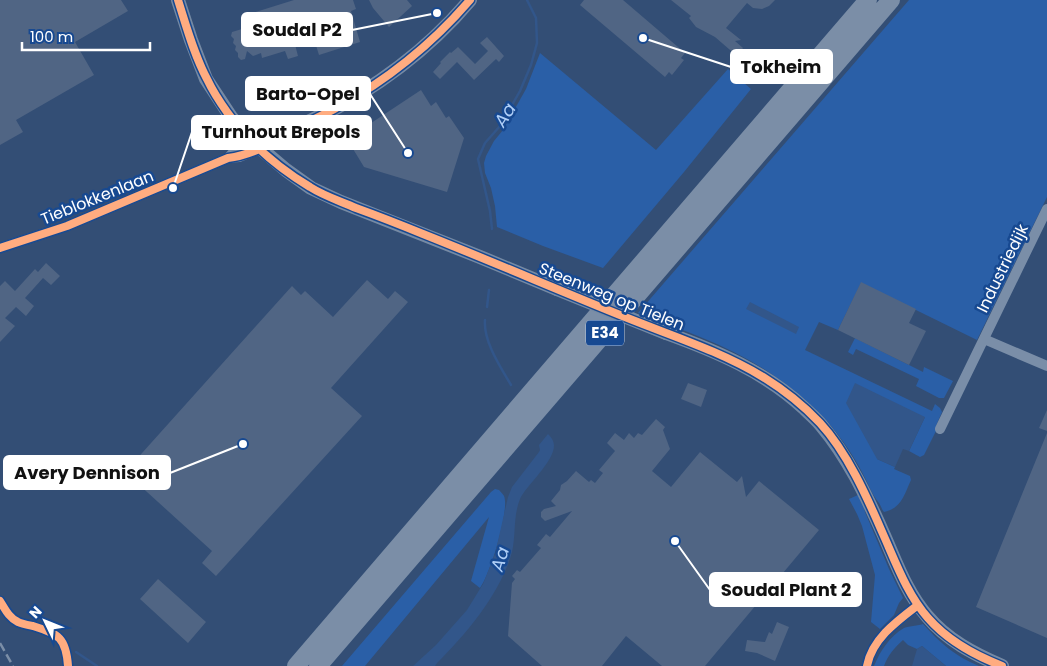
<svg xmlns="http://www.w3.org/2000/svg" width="1047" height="666" font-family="Poppins,sans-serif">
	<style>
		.green { fill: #2a5fa7 }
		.water { fill: #32568a }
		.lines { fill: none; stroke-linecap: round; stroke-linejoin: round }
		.stream { stroke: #32568a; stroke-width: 2.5 }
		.building { fill: #506584 }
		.street { stroke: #7a8ea8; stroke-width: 10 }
		.secondary { stroke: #768aa4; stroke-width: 14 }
		.highway { stroke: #7b8ea7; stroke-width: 18 }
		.rail { stroke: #7b8ea7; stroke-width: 2.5; stroke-dasharray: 9 4; stroke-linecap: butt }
		.secondary-bridge { stroke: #768aa4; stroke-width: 14 }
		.cycleway-casing { stroke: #174991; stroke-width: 11 }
		.cycleway { stroke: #ffac80; stroke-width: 8 }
		.labels { text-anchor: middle; stroke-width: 5; stroke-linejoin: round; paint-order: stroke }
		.shield { fill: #174991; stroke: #b9c8de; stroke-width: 1 }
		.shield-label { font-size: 15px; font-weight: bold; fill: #fff }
		.street-label { font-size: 16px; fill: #fff; stroke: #174991 }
		.water-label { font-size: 18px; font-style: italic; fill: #b0cff7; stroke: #174991 }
		.leader { fill: none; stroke: #fff; stroke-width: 2 }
		.callout-dot { fill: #fff; stroke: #174991; stroke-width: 2 }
		.callout { fill: #fff; stroke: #fff; stroke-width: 2 }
		.callout-label { font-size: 18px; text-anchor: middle; font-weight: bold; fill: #111 }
	</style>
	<rect width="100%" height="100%" fill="#334e75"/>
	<path class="green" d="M909 0H1047V197L977 340 861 283 838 330 819 322 805 350 932 411 935 404 940 408 942 412 936 426 938 427 924 455 920 457 909 451 925 417 877 459 895 467 894 469 910 476 911 480C904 495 902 508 884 512 882 510 881 506 879 503 873 496 870 488 866 480 858 463 847 446 835 431 827 420 816 411 806 401 794 390 781 380 767 371 728 345 682 330 638 313Z
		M540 53 656 150 728 69 751 89 684 172 603 268 543 246 497 227 495 206 491 188 485 173 484 163 486 156 494 141 503 130 526 89Z
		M855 338 923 372 924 367 953 381 944 398H939L916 386 919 379 856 349 853 355 848 352Z
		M495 489 499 490C499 490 504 495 504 496 510 510 490 575 480 588L471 581 489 517 365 666H342L491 492Z
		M858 495 864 507 865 512 889 569 903 598 899 603 894 615 880 629 871 622 875 575 862 526 857 514 849 499Z
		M923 624C939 642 956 657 979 666H946L922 646 917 649 908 645 903 640C895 647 888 655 884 666H874C880 651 890 636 904 628 906 627 920 625 923 624Z"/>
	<path class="water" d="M750 302 799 327 796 334 746 309Z
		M855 383 925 417 909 451 903 449 895 467 877 459 846 403Z
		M548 434C550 436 552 438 553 441 560 457 527 484 520 499 513 516 516 535 512 552 500 594 467 633 437 663L435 666H413L436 645 467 610 483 584 495 554 508 497 512 487 539 452 540 450 539 445Z
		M922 646 946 666H912L917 649Z"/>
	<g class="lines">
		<path class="stream" d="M492 229 490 211 478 159 485 143 500 126 520 91 531 65 537 43 536 18 527 0
			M487 307 489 290
			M485 320C483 341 501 368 511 385
			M76 652 97 666"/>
	</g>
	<path class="building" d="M0 0H121L128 11 75 42 94 75 16 120 23 132 0 145Z
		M294 0H353L356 9 351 11 360 42 319 55 309 23 291 29 298 56 288 59 285 51 262 58 261 53 253 56 247 51 245 59 241 60 238 57V53L235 50 236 46 233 43 234 39 231 36 232 32 252 26 249 14Z
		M369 0H407L412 6 389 27 373 8Z
		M584 0H623L685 53 681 58 684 60 672 75 669 72 665 77 580 5Z
		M671 0H775L769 6 762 9 753 8 747 3 726 28 741 40 735 41 743 48 737 56 715 37 696 27 689 18 691 16Z
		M487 37 504 56 499 62 496 59 474 80 457 62 440 79 433 72 441 63 440 62 450 52 451 53 458 47 475 64 488 51 480 43Z
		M421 90 431 106 436 102 446 118 449 116 464 138 447 192 364 167 347 139Z
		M46 263 60 276 51 285 43 278 25 298 34 306 26 316 16 307 5 318 15 326 0 342V286L5 281 15 291 35 269 38 272Z
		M367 280 388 299 395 291 408 302 331 388 362 416 216 576 202 563 212 551 125 472 292 286 301 295 305 291 333 317Z
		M861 282 916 309 909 323 926 331 909 365 838 330Z
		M688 383 707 390 701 407 681 399Z
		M1047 410V431L1039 428Z
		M656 419 665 427 663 430 670 449 652 471 671 487 700 452 737 482 742 476 746 497 759 481 819 530 705 666H662L626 636 602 666H542L508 636 512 583 515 579 512 576 517 570 520 572 541 548 537 545 546 534 550 537 572 511 545 521 541 517V512L544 509 556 506 551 501 560 490 561 485 567 481 576 471 589 482 591 480 595 483 603 473 599 470 615 451 607 443 615 433 624 440 629 433 634 438 638 433 642 435Z
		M1047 433V638L976 607Z
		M158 579 206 622 188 643 140 599Z
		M777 622 789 627 775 661 757 653 745 651 747 640 765 642 769 632 772 634Z"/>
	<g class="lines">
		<path class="street" d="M228 158C235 149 241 145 252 141
			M0 248 67 226 228 158 239 157 259 149
			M984 339 1047 366
			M940 429 1047 209
			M867 666C872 639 897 621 918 605"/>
		<path class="secondary" d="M178 0 191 40 206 79 231 117 252 141 286 170 311 188 341 202 480 257 557 289
			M252 141C260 138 268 135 277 132 282 131 287 131 292 129 300 126 308 122 316 118 374 90 429 49 470 0
			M666 333C716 351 766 372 805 409 810 414 816 419 821 425 848 457 866 495 883 533 896 562 906 592 927 616 947 640 974 654 1002 666"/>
		<path class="highway" d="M296 666 868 0
			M318 666 891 0"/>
		<path class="rail" d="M0 643 13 666"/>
		<path class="secondary-bridge" d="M557 289 666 333"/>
		<defs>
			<path id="cycleway" d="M178 0C186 25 194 55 207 79 217 100 236 126 252 142 268 158 290 175 310 187 324 196 340 201 356 208 378 216 401 225 423 234 491 261 558 290 625 317 672 336 720 351 763 377 784 390 803 405 820 423 847 452 867 497 883 534 896 563 907 594 928 618 948 641 974 655 1002 666
				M283 131 291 130C306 123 322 116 336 108 386 81 433 43 470 0
				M0 248 67 226 228 158C246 156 278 143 291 130
				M0 601C5 609 9 618 18 622 22 624 28 625 33 626 59 634 66 638 68 666
				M867 666C872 639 897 621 918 605"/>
		</defs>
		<use href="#cycleway" class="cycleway-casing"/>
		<use href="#cycleway" class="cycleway"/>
	</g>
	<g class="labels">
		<rect class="shield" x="586" y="320.5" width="38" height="25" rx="4"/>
		<g class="shield-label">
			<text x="605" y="338">E34</text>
		</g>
		<g class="street-label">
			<text transform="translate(97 197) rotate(-22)" y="6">Tieblokkenlaan</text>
			<text transform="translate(1002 268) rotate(-64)" y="6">Industriedijk</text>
			<text transform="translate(612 296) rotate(22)" y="6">Steenweg op Tielen</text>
		</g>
		<g class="water-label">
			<text transform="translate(505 115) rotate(-57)" y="6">Aa</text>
			<text transform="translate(500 559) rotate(-73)" y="6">Aa</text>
		</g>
	</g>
	<path class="leader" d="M437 13L352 30M643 38L731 67M408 153L370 94M173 188L192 132M243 444L170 473M675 541L710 590"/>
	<g class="callout-dot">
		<circle cx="437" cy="13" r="5"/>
		<circle cx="643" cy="38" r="5"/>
		<circle cx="408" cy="153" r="5"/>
		<circle cx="173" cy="188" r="5"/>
		<circle cx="243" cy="444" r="5"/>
		<circle cx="675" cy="541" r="5"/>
	</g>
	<g class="callout">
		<rect x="242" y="13" width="110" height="33" rx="5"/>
		<rect x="731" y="50" width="101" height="33" rx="5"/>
		<rect x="246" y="77" width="124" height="33" rx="5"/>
		<rect x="192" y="116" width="179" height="33" rx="5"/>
		<rect x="4" y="456" width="166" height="33" rx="5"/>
		<rect x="710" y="573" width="151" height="33" rx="5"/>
	</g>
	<g class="callout-label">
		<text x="297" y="36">Soudal P2</text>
		<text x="781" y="73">Tokheim</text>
		<text x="308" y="100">Barto-Opel</text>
		<text x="281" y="138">Turnhout Brepols</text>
		<text x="87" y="479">Avery Dennison</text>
		<text x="786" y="596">Soudal Plant 2</text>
	</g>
	<g transform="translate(45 621) rotate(313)" stroke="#174991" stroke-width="4" paint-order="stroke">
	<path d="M0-4L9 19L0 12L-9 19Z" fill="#ffffff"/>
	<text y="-8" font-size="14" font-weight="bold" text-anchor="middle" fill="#ffffff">N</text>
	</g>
	<path d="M22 42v8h128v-8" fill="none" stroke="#ffffff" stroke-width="2.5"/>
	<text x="30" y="42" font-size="15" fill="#ffffff" stroke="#174991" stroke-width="4" paint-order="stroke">100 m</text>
</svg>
